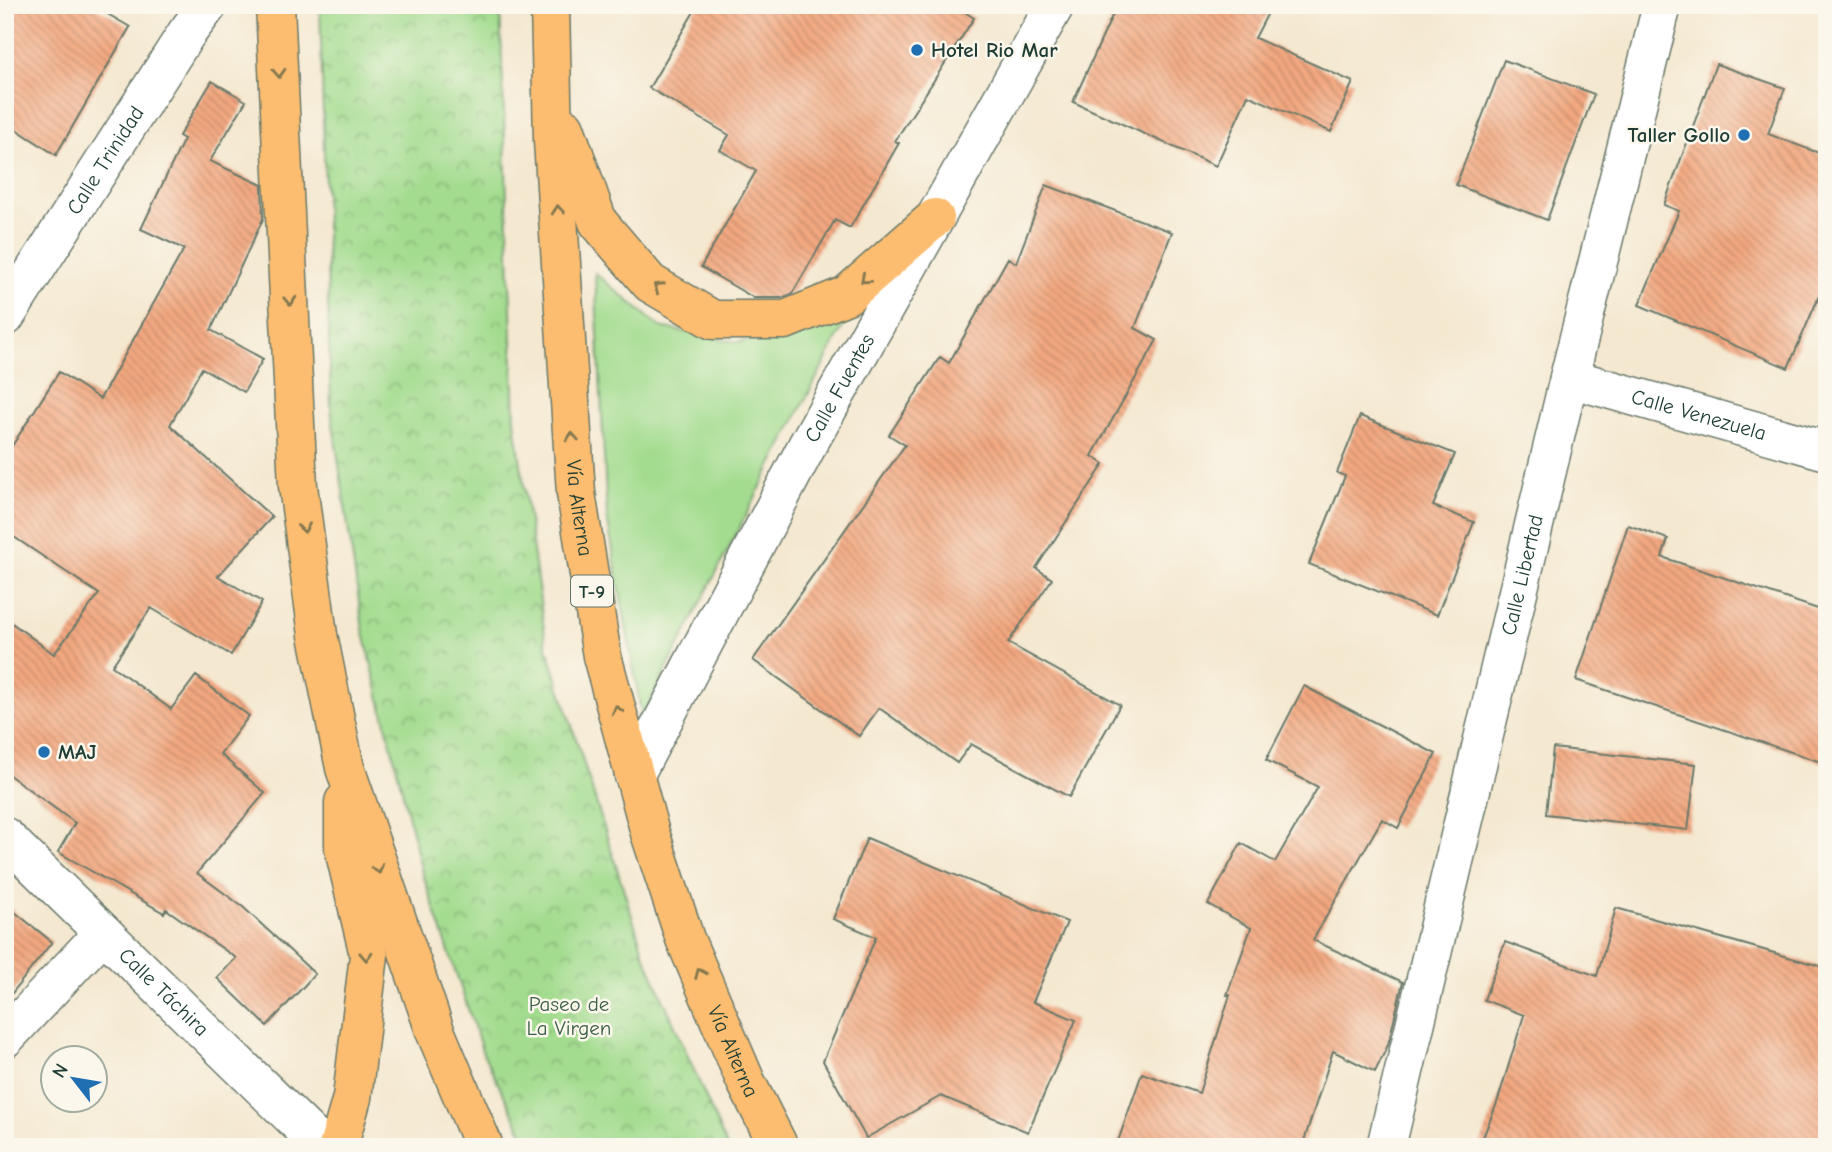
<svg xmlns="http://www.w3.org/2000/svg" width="1832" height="1152" font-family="'Comic Neue',sans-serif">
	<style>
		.grass { fill: #a3dc8f; stroke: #618c62; stroke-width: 2 }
		.park { fill: url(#park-crowns); stroke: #618c62; stroke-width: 2 }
		.building { fill: url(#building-back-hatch) }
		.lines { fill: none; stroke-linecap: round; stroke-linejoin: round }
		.minor-casing { stroke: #6a796b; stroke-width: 41 }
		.highway-casing { stroke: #6a796b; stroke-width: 41 }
		.minor { stroke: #fff; stroke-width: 38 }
		.highway { stroke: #fcbd6f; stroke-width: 38 }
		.oneway { stroke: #82774f }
		.poi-dot { fill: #1f6fb2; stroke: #fbf7ec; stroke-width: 2.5 }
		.labels { text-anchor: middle; stroke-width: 5; stroke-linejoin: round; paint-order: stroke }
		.shield { fill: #fbf7ec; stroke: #61756b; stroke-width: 2 }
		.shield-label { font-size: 19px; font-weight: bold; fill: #1f3d34 }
		.poi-label { font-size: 21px; font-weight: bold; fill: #1f3d34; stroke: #fbf7ec; text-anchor: start }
		.street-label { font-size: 21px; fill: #1f3d34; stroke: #fbf7ec }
		.park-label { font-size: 21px; fill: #395d46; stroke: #fbf7ec }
	</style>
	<defs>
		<pattern id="park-crowns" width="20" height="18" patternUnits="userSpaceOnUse" patternTransform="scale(1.75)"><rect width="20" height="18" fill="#a3dc8f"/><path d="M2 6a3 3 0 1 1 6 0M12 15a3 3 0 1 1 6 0" fill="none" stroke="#84b476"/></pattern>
		<pattern id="building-back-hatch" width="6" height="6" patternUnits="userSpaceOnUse" patternTransform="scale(1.75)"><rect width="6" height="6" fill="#f3a880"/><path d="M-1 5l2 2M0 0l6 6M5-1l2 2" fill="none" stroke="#c48a6a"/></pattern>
	</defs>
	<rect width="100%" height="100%" fill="#fbf7ec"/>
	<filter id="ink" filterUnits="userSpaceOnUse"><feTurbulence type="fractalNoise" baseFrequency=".0143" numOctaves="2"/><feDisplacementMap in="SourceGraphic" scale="14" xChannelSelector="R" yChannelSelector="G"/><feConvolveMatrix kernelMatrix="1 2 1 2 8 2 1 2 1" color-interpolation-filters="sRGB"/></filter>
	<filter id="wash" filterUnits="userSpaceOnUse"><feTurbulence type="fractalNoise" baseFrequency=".00686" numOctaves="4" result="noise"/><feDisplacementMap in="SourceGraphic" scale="28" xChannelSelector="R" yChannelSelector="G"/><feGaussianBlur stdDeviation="1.57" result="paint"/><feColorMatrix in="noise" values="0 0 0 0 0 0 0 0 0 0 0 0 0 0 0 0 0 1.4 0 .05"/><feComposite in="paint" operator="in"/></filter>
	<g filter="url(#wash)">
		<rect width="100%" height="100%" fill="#f4e8d0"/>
		<path class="grass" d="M595 273 660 327 737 342 801 333 850 313 642 717 607 517Z"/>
		<path class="park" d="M320 5H500L515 421 546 644 644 954 727 1147H530L483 1053 422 872 363 629 331 410Z"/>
		<g id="blocks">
			<path class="building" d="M5 5H92L130 27 56 155 5 122Z
				M698 5H954L974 18 895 141 899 143 850 228 835 220 792 294 781 298H754L701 267 756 171 720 150 729 135 649 88Z
				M1117 5H1272L1255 38 1353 82 1331 132 1248 95 1216 166 1073 102Z
				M1504 60 1594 94 1547 220 1456 185Z
				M1716 64 1785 88 1768 134 1827 156V278L1788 368 1639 305 1679 211 1664 205Z
				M212 81 246 101 210 161 262 185 263 219 211 330 263 359 244 392 202 368 170 425 272 517 218 576 262 602 231 655 151 608 112 666 171 709 196 676 249 716 220 754 265 793 197 873 243 907 315 974 267 1026 217 978 236 958 166 909 164 913 58 852 75 823 5 772V618L54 654 99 594 5 531V457L59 372 100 399 184 249 141 229 184 139 179 136Z
				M1046 185 1172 232 1135 328 1157 340 1092 456 1104 464 1036 568 1052 579 1008 643 1120 705 1069 797 971 744 957 763 879 708 859 736 753 660 905 445 889 435 940 357 949 363 1008 258 1016 263Z
				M1360 416 1455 454 1433 506 1474 522 1437 615 1309 564 1345 476 1337 473Z
				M1628 525 1668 539 1662 557 1827 612V764L1576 680Z
				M1304 686 1436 754 1398 828 1382 819 1313 940 1403 982 1388 1045 1375 1072 1333 1051 1302 1147H1116L1142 1073 1199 1093 1230 995H1227L1251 928 1208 904 1241 843 1275 862 1318 787 1266 760Z
				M1553 748 1696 764 1688 830 1546 814Z
				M867 838 1067 922 1033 1002 1076 1020 1028 1132 941 1096 866 1138 823 1061 876 937 833 919Z
				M5 904 52 942 5 1002Z
				M1616 908 1827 968V1147H1479L1497 1103 1524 1015 1484 1000 1505 942 1597 976Z"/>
		</g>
	</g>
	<g filter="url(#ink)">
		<use href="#blocks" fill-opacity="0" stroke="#6a796b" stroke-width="2"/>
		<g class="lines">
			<defs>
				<g id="minor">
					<path id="s1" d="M5 317 186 34 208 5"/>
					<path id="s2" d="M1569 378 1827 451"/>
					<path id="s3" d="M634 776 808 444 1055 5"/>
					<path id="s4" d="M5 837 323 1147"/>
					<path d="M5 1038 103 933"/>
					<path id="s5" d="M1386 1147 1569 378 1662 5"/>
				</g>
				<g id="highway">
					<path d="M275 5 298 486 318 635 345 768 435 1031 484 1147"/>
					<path id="s6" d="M550 5 553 141 576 493 602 656 650 833 685 939 746 1082 779 1147"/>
					<path d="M565 128 598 222 650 283 713 320H785L847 295 935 218"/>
					<path d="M338 1147 352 1098 369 955 344 849V802"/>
				</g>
			</defs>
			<use href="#minor" class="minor-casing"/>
			<use href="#highway" class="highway-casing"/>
			<use href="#minor" class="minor"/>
			<use href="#highway" class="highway"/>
		</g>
		<defs><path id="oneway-chevron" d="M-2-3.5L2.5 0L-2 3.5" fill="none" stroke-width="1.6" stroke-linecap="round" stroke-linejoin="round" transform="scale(1.75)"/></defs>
		<g class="oneway">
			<use href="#oneway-chevron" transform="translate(279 73) rotate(87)"/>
			<use href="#oneway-chevron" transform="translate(558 210) rotate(-94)"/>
			<use href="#oneway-chevron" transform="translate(865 279) rotate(139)"/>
			<use href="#oneway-chevron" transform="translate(658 287) rotate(-147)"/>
			<use href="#oneway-chevron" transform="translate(290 301) rotate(87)"/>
			<use href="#oneway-chevron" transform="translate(572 437) rotate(-94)"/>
			<use href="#oneway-chevron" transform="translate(304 528) rotate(82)"/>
			<use href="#oneway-chevron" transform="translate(617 710) rotate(-105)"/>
			<use href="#oneway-chevron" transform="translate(378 869) rotate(72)"/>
			<use href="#oneway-chevron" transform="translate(366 956) rotate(87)"/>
			<use href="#oneway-chevron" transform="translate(700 973) rotate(-113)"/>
		</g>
	</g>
	<g class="poi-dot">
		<circle cx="917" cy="50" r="7"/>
		<circle cx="1744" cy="135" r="7"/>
		<circle cx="44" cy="752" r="7"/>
	</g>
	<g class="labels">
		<rect class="shield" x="571" y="575.5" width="42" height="31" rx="5"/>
		<g class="shield-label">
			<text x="592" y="598">T-9</text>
		</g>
		<g class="poi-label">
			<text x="931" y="57">Hotel Rio Mar</text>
			<text x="1730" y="142" text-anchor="end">Taller Gollo</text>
			<text x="58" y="759">MAJ</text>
		</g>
		<g class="street-label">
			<text dy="7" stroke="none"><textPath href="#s1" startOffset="186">Calle Trinidad</textPath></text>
			<text dy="7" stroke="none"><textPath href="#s3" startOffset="439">Calle Fuentes</textPath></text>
			<text dy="7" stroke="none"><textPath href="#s2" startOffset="135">Calle Venezuela</textPath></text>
			<text dy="7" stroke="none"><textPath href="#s6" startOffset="504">Vía Alterna</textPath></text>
			<text dy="7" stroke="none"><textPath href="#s5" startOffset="588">Calle Libertad</textPath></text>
			<text dy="7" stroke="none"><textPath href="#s4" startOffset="222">Calle Táchira</textPath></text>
			<text dy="7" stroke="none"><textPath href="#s6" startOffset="1071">Vía Alterna</textPath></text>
		</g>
		<g class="park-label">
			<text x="569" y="1011">Paseo de<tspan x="569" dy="24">La Virgen</tspan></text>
		</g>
	</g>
	<rect width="1832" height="1152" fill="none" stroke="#fbf7ec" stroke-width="28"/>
	<g transform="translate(74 1079) rotate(301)"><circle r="33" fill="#fbf7ec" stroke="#a3ada2" stroke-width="2"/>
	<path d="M0-5L12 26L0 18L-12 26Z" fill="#1f6fb2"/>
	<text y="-10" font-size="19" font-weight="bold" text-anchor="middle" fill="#1f3d34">N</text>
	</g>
</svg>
